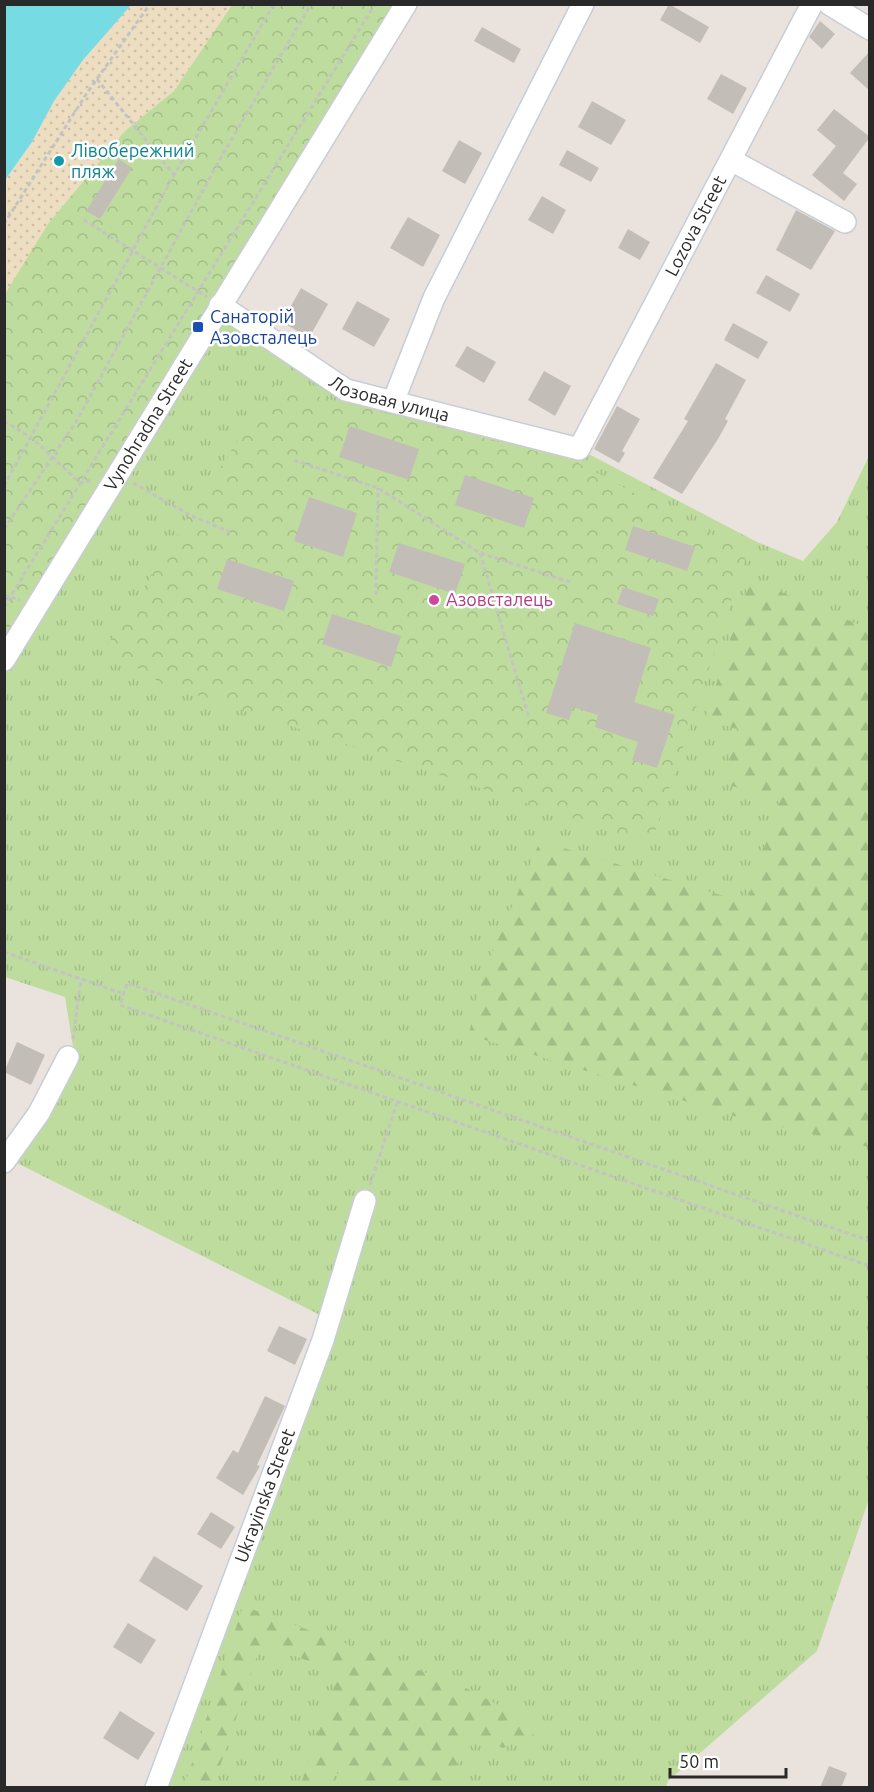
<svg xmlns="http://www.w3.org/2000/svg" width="874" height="1792" font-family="Ubuntu,sans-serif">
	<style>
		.grass { fill: url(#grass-tufts) }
		.forest { fill: url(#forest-firs) }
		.sand { fill: url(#sand-dots) }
		.park { fill: url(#park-crowns) }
		.water { fill: #77dbe4 }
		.building { fill: #c3bdb8 }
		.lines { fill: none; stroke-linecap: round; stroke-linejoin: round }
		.minor-casing { stroke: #c8cdd6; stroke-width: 24 }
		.path { stroke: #c3c3c3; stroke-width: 3; stroke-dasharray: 4.5 3; stroke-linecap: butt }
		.minor { stroke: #fff; stroke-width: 21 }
		.culture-dot { fill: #0f9aa8; stroke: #fff; stroke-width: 2 }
		.transit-dot { fill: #1a4fb4; stroke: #fff; stroke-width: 2 }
		.hotel-dot { fill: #d1479c; stroke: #fff; stroke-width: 2 }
		.labels { text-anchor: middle; stroke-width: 5; stroke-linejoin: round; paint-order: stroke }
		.culture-label { font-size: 18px; fill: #0d838f; stroke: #fff; text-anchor: start }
		.street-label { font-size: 18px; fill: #292929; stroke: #fff }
		.transit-label { font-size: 18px; fill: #164399; stroke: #fff; text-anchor: start }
		.hotel-label { font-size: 18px; fill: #b23c85; stroke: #fff; text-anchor: start }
	</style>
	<defs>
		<pattern id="grass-tufts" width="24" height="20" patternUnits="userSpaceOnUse" patternTransform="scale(1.5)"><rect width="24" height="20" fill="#bedc9d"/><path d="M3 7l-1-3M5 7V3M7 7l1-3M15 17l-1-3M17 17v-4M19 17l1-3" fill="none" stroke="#a3bd87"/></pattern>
		<pattern id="forest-firs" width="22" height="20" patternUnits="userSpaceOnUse" patternTransform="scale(1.5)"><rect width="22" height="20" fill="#bedc9d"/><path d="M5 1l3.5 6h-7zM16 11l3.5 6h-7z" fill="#a3bd87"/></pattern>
		<pattern id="sand-dots" width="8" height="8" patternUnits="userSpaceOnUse" patternTransform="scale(1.5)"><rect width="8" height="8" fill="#eddec1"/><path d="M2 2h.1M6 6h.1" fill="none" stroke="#cbbea6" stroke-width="1.8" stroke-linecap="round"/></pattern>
		<pattern id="park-crowns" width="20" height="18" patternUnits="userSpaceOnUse" patternTransform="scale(1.5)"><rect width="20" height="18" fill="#bedc9d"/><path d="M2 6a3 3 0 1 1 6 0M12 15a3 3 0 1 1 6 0" fill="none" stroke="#a3bd87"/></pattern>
	</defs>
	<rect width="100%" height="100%" fill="#eae2dc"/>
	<path class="grass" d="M220 305 346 390 579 449 757 542 803 561 837 522 869 456V1499L817 1651 668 1781 666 1787H165L338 1324 13 1161 75 1059 65 997 5 977 4 660Z"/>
	<path class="forest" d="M750 579 869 629V1147L734 1116 469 1035 479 984 540 841 747 903 779 801 723 783 737 729 705 719Z
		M243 1606 462 1686 544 1729 503 1748 471 1737 445 1787H381L336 1773 330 1787H300L339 1672 261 1644 213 1787H184Z"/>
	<path class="sand" d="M131 5H232L174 91 125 131 5 294V180L32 142 54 101 83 60Z"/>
	<path class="park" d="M232 5H406L5 660V294L48 224 125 131 174 91Z
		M273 385 574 461 747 553 651 844 162 684 106 647Z"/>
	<path class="water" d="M5 4 131 5 83 60 54 101 32 142 5 180Z"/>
	<path class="building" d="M669 4 709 27 700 43 660 20Z
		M820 21 835 34 822 49 809 37Z
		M482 27 521 49 514 63 474 41Z
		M870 51V91L850 73Z
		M721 74 747 88 733 114 707 99Z
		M592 101 626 120 611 145 578 127Z
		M834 109 870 137 843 173 857 184 844 201 812 175 836 146 817 130Z
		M459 140 482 153 465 184 442 171Z
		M567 150 599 168 591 182 559 165Z
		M119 159 132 168 100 219 86 211Z
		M542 196 566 210 553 234 528 220Z
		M796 210 835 231 811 270 776 250Z
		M408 217 440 235 423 267 390 248Z
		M628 229 650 242 640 260 618 248Z
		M766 275 800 294 790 312 756 293Z
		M301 288 328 304 309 338 282 322Z
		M357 301 390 319 374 347 342 329Z
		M733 323 768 342 758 359 724 340Z
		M467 346 496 362 484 383 455 366Z
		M716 363 746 380 725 419 728 421 718 439 682 494 653 478 688 421 684 419Z
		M544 371 571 386 555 416 528 400Z
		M617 406 640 419 622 451 625 453 619 463 594 449Z
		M350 426 419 449 409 480 339 457Z
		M465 475 534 498 524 528 455 505Z
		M309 497 357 513 343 557 294 541Z
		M633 526 695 547 687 571 625 550Z
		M399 543 465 564 455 594 389 572Z
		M227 559 294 581 284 611 217 589Z
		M623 587 659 599 653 616 617 604Z
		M332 614 401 636 391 667 322 644Z
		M575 623 651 648 634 702 675 715 657 768 632 760 638 742 595 727 598 715 573 707 569 720 546 713Z
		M17 1042 45 1055 31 1085 4 1072Z
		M279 1326 307 1339 295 1365 267 1351Z
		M265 1396 285 1406 257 1465 260 1466 243 1495 216 1478 233 1450 238 1453Z
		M211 1512 235 1527 221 1549 197 1534Z
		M154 1556 203 1586 187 1611 139 1581Z
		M128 1623 156 1640 141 1664 113 1647Z
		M120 1711 155 1733 138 1760 103 1738Z
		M829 1766 847 1773 841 1788H820Z"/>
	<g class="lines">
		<defs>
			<g id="minor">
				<path d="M829 4 870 29"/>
				<path d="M731 160 845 222"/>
				<path id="s1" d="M220 305 346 390 579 449 812 4"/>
				<path d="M393 402 434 298 583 4"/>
				<path id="s2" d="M4 660 406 4"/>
				<path d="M4 1162 39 1113 68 1057"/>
				<path id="s3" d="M156 1788 323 1340 365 1201"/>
			</g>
		</defs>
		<use href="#minor" class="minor-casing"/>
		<path class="path" d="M97 79 174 175
			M84 220 207 297
			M4 224 87 93 150 4
			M4 421 32 438 80 483 93 480
			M294 460 378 488 480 553 573 583
			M133 483 190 515 230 532
			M4 486 174 175 274 4
			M4 529 76 422 219 161 311 4
			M480 553 529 718
			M4 595 20 600
			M376 595 378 488
			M4 607 375 4
			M4 952 124 994
			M73 1039 81 979
			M370 1185 397 1103
			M870 1241 127 983 120 1005 870 1266"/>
		<use href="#minor" class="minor"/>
	</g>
	<circle class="culture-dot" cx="59" cy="161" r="6"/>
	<rect class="transit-dot" x="192" y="321" width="12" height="12" rx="3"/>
	<circle class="hotel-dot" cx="434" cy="600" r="6"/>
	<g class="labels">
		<g class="culture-label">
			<text x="71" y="157">Лівобережний<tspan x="71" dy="21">пляж</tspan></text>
		</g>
		<g class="street-label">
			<text dy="6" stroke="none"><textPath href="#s1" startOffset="644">Lozova Street</textPath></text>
			<text dy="6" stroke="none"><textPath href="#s1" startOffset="196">Лозовая улица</textPath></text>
			<text dy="6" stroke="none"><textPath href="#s2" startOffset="276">Vynohradna Street</textPath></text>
			<text dy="6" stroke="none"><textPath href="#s3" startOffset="312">Ukrayinska Street</textPath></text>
		</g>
		<g class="transit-label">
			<text x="210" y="323">Санаторій<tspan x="210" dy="21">Азовсталець</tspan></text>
		</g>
		<g class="hotel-label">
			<text x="446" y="606">Азовсталець</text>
		</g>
	</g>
	<rect width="874" height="1792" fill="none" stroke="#292929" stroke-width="12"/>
	<path d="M670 1768v9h116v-9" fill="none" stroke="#292929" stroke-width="3"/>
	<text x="679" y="1768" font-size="18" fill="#292929" stroke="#ffffff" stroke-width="4.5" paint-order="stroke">50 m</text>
</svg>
